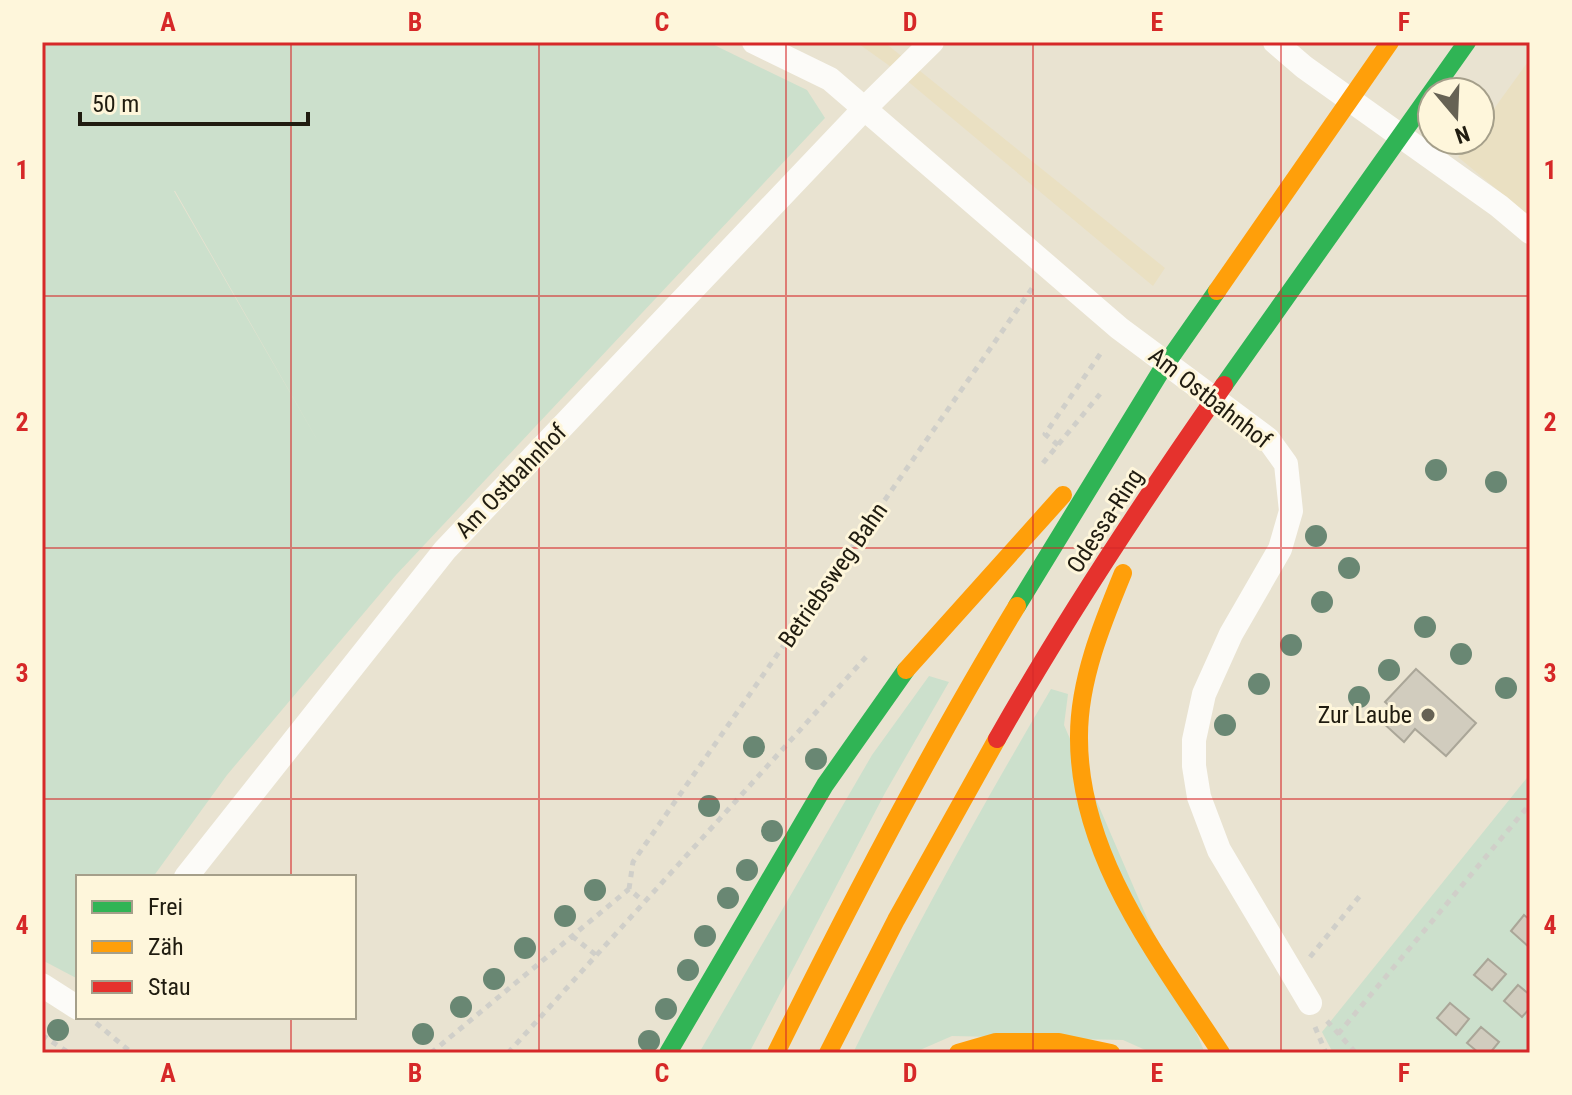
<svg xmlns="http://www.w3.org/2000/svg" width="1572" height="1095" font-family="'Roboto Condensed',sans-serif">
	<style>
		.built { fill: #eae0c2 }
		.green { fill: #cce0cc; fill-rule: evenodd }
		.building { fill: #d1ccbe; stroke: #aaa698; stroke-width: 2 }
		.lines { fill: none; stroke-linecap: round; stroke-linejoin: round }
		.path { stroke: #d0cfc9; stroke-width: 5; stroke-dasharray: 6 6; stroke-linecap: butt }
		.street { stroke: #fcfbf8; stroke-width: 24 }
		.fast { stroke: #30b455; stroke-width: 18 }
		.slow { stroke: #ff9f0a; stroke-width: 18 }
		.jam { stroke: #e5322d; stroke-width: 18 }
		.tree { fill: #698773 }
		.grid { fill: none; stroke: #d62828; stroke-width: 2; stroke-opacity: 0.55 }
		.poi-dot { fill: #666254; stroke: #fef6db; stroke-width: 3 }
		.labels { text-anchor: middle; stroke-width: 6; stroke-linejoin: round; paint-order: stroke }
		.street-label { font-size: 24px; fill: #201c10; stroke: #fef6db }
		.poi-label { font-size: 24px; fill: #201c10; stroke: #fef6db; text-anchor: end }
		.neatline { fill: none; stroke: #d62828; stroke-width: 3 }
		.grid-label { font-size: 26px; text-anchor: middle; font-weight: bold; fill: #d62828 }
	</style>
	<rect width="100%" height="100%" fill="#e9e3d1"/>
	<path class="built" d="M856 42H884L1165 268 1153 286 887 64Z
		M1530 59V217L1458 157 1471 140H1480V128Z"/>
	<path class="green" d="M42 42H708L807 90 825 118 396 575 227 775 153 877H78V979L42 960ZM174 191H175L323 450Z
		M929 676 949 682 885 793 749 1053H699L872 755Z
		M1051 689 1068 694 1064 725 1205 1053H1152L1123 1040 952 1036 913 1053H853C914 929 981 808 1051 689Z
		M1530 774V1053H1333L1322 1032Z"/>
	<path class="building" d="M1416 669 1476 723 1446 756 1415 729 1404 742 1382 722 1393 709 1385 702Z
		M1524 915 1530 920 1529 947 1511 931Z
		M1488 959 1506 974 1492 990 1474 975Z
		M1518 985 1530 995V1008L1522 1017 1504 1001Z
		M1450 1003 1469 1019 1456 1035 1437 1018Z
		M1481 1027 1499 1042 1490 1053H1479L1467 1043Z"/>
	<g class="lines">
		<path class="path" d="M1058 445 1045 434 1103 350
			M1043 463 1100 394
			M629 889 633 862 1033 287
			M572 936 596 955
			M1310 957 1363 892
			M1327 1021 1356 1053
			M96 1023 132 1053
			M1315 1027 1326 1053
			M1338 1034 1530 804
			M42 1035 69 1053
			M431 1053 629 889 643 901
			M508 1053 866 657"/>
		<path class="street" d="M754 42 830 79 1119 328 1268 439 1286 464 1291 511 1280 549 1231 634 1204 694 1194 740V766L1199 797 1219 850 1310 1003
			M1275 42 1304 67 1499 206 1530 232
			M186 877 445 550 865 108 932 42
			M42 985 78 1008"/>
		<path class="fast" d="M1224 385 1467 42
			M1017 606 1161 371 1217 291
			M668 1053 825 785 906 670"/>
		<path class="slow" d="M1217 291 1390 42
			M1123 573C1102 624 1079 680 1079 736 1078 856 1159 958 1221 1053
			M906 670 1063 495
			M776 1053C851 901 929 751 1017 606
			M828 1053 896 920 997 739
			M958 1053 996 1042H1059L1111 1053"/>
		<path class="jam" d="M997 739C1065 619 1145 498 1224 385"/>
	</g>
	<g class="tree">
		<circle cx="1436" cy="470" r="11"/>
		<circle cx="1496" cy="482" r="11"/>
		<circle cx="1316" cy="536" r="11"/>
		<circle cx="1349" cy="568" r="11"/>
		<circle cx="1322" cy="602" r="11"/>
		<circle cx="1425" cy="627" r="11"/>
		<circle cx="1291" cy="645" r="11"/>
		<circle cx="1461" cy="654" r="11"/>
		<circle cx="1389" cy="670" r="11"/>
		<circle cx="1259" cy="684" r="11"/>
		<circle cx="1506" cy="688" r="11"/>
		<circle cx="1359" cy="697" r="11"/>
		<circle cx="1225" cy="725" r="11"/>
		<circle cx="754" cy="747" r="11"/>
		<circle cx="816" cy="759" r="11"/>
		<circle cx="709" cy="806" r="11"/>
		<circle cx="772" cy="831" r="11"/>
		<circle cx="747" cy="870" r="11"/>
		<circle cx="595" cy="890" r="11"/>
		<circle cx="728" cy="898" r="11"/>
		<circle cx="565" cy="916" r="11"/>
		<circle cx="705" cy="936" r="11"/>
		<circle cx="525" cy="948" r="11"/>
		<circle cx="688" cy="970" r="11"/>
		<circle cx="494" cy="979" r="11"/>
		<circle cx="461" cy="1007" r="11"/>
		<circle cx="666" cy="1009" r="11"/>
		<circle cx="58" cy="1030" r="11"/>
		<circle cx="423" cy="1034" r="11"/>
		<circle cx="649" cy="1041" r="11"/>
	</g>
	<path class="grid" d="M291 42V877M539 42V1053M786 42V1053M1033 42V1053M1281 42V1053M42 296H1530M42 548H1530M42 799H1530M291 1017V1053"/>
	<circle class="poi-dot" cx="1428" cy="715" r="8"/>
	<g class="labels">
		<g class="street-label">
			<text transform="translate(1210 398) rotate(38)" y="8">Am Ostbahnhof</text>
			<text transform="translate(511 481) rotate(-46)" y="8">Am Ostbahnhof</text>
			<text transform="translate(1105 521) rotate(-57)" y="8">Odessa-Ring</text>
			<text transform="translate(833 575) rotate(-55)" y="8">Betriebsweg Bahn</text>
		</g>
		<g class="poi-label">
			<text x="1412" y="723">Zur Laube</text>
		</g>
	</g>
	<rect width="1572" height="1095" fill="none" stroke="#fef6db" stroke-width="88"/>
	<rect x="76" y="875" width="280" height="144" fill="#fef6db" stroke="#a59f8a" stroke-width="2"/>
	<rect x="92" y="901" width="40" height="12" fill="#30b455" stroke="#a59f8a" stroke-width="2"/>
	<text x="148" y="915" font-size="24" fill="#201c10">Frei</text>
	<rect x="92" y="941" width="40" height="12" fill="#ff9f0a" stroke="#a59f8a" stroke-width="2"/>
	<text x="148" y="955" font-size="24" fill="#201c10">Zäh</text>
	<rect x="92" y="981" width="40" height="12" fill="#e5322d" stroke="#a59f8a" stroke-width="2"/>
	<text x="148" y="995" font-size="24" fill="#201c10">Stau</text>
	<g transform="translate(1456 116) rotate(161)"><circle r="38" fill="#fef6db" stroke="#a59f8a" stroke-width="2"/>
	<path d="M0-6L14 30L0 20L-14 30Z" fill="#666254"/>
	<text y="-12" font-size="22" font-weight="bold" text-anchor="middle" fill="#201c10">N</text>
	</g>
	<path d="M80 112v12h228v-12" fill="none" stroke="#201c10" stroke-width="4"/>
	<text x="92" y="112" font-size="24" fill="#201c10" stroke="#fef6db" stroke-width="6" paint-order="stroke">50 m</text>
	<rect x="44" y="44" width="1484" height="1007" class="neatline"/>
	<g class="grid-label">
		<text x="168" y="31">A</text>
		<text x="415" y="31">B</text>
		<text x="662" y="31">C</text>
		<text x="910" y="31">D</text>
		<text x="1157" y="31">E</text>
		<text x="1404" y="31">F</text>
		<text x="22" y="179">1</text>
		<text x="1550" y="179">1</text>
		<text x="22" y="431">2</text>
		<text x="1550" y="431">2</text>
		<text x="22" y="682">3</text>
		<text x="1550" y="682">3</text>
		<text x="22" y="934">4</text>
		<text x="1550" y="934">4</text>
		<text x="168" y="1082">A</text>
		<text x="415" y="1082">B</text>
		<text x="662" y="1082">C</text>
		<text x="910" y="1082">D</text>
		<text x="1157" y="1082">E</text>
		<text x="1404" y="1082">F</text>
	</g>
</svg>
